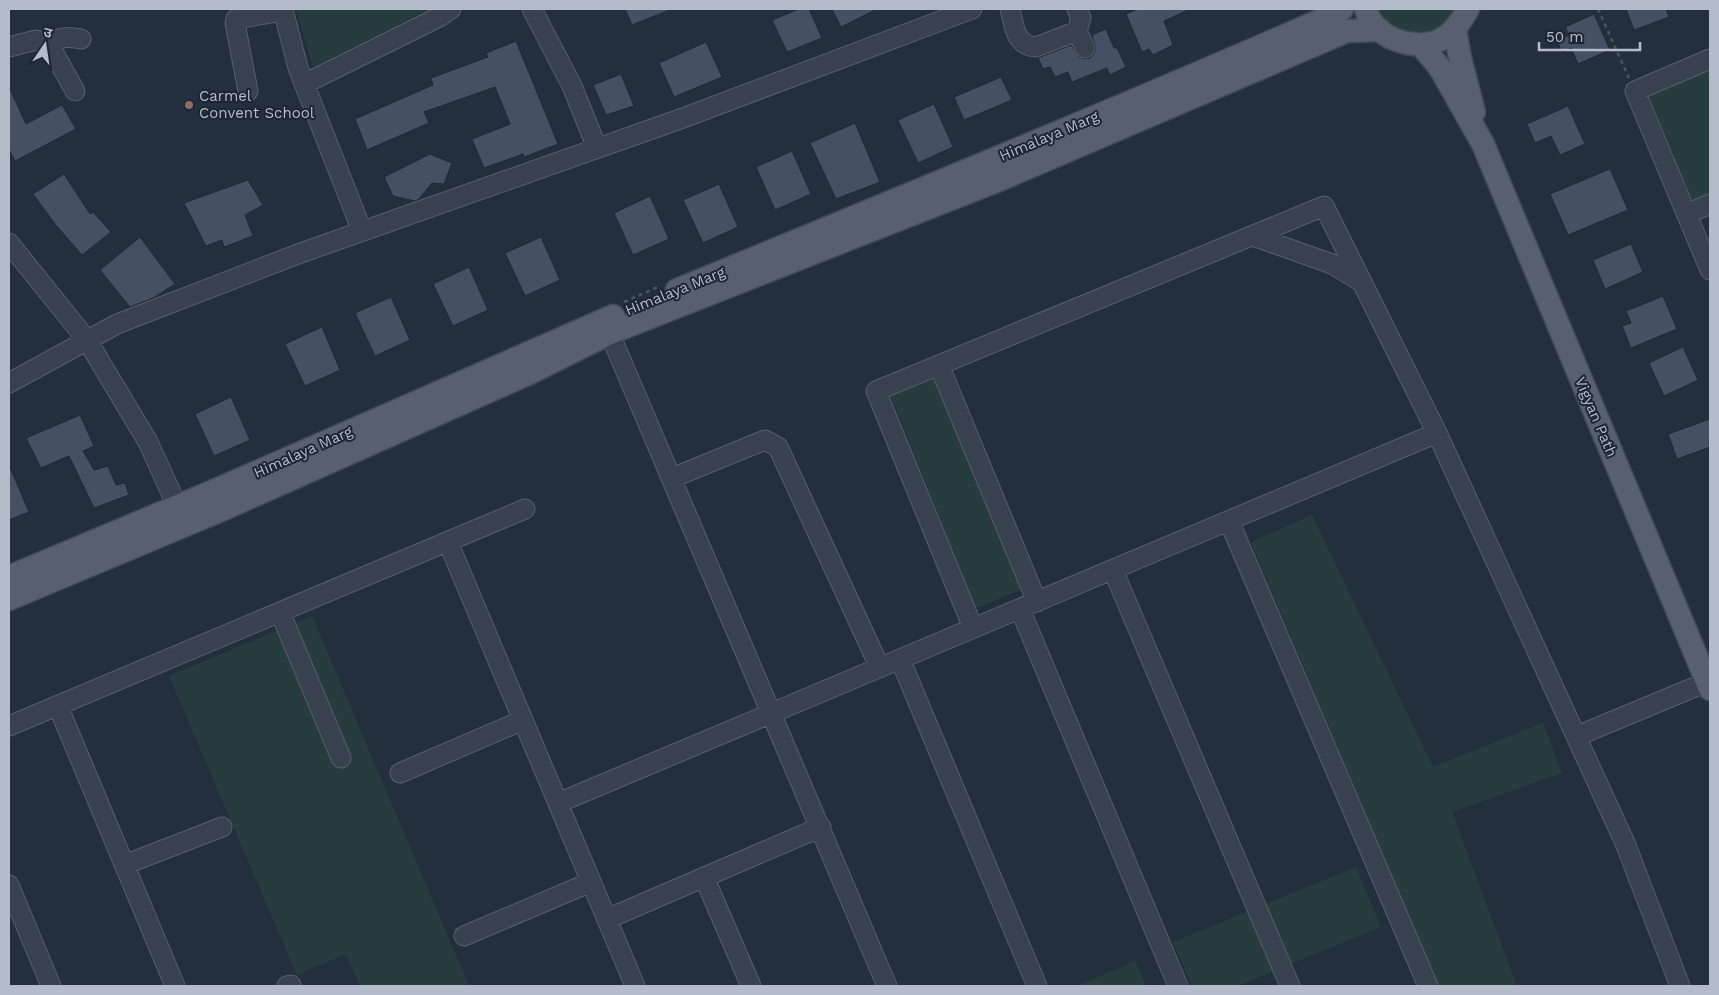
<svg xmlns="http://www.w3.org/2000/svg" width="1719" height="995" font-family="'Work Sans','Noto Sans Devanagari',sans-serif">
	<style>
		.green { fill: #263c3f }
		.building { fill: #455162; stroke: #1f2835 }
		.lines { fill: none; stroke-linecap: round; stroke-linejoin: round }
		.minor-casing { stroke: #565f6c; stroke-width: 21 }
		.major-casing { stroke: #414a57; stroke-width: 25 }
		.path { stroke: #44595c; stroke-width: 2.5; stroke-dasharray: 4 4; stroke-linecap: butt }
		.minor { stroke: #38414e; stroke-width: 19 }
		.major { stroke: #56606e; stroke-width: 22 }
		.education-dot { fill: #8d6e63; stroke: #1d2633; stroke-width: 2 }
		.labels { text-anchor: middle; stroke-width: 4; stroke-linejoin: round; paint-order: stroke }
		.poi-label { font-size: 15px; fill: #b4bcc9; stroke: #1d2633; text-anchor: start }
		.street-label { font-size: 15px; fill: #b4bcc9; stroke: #1d2633 }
	</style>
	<rect width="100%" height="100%" fill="#242f3e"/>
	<path class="green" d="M296 9H429L313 67Z
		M1375 9H1457L1456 15 1436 32 1420 37 1388 27Z
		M1710 68V194L1693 201 1648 94Z
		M936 378 1022 589 976 608 891 396Z
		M1312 515 1433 767 1543 723 1562 773 1452 812 1517 986H1439L1251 542Z
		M312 616 469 986H360L346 954 297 975 169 676Z
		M1356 867 1381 927 1237 986H1192L1173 942Z
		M1135 961 1146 986H1077Z"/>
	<path class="building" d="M625 9H672L632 25Z
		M799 9H809L822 38 787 52 772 20Z
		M832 9H877L841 27Z
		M1138 9H1190L1164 21 1173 45 1153 55 1149 49 1142 52 1126 14Z
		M1626 9H1666L1669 17 1634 30Z
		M1594 14 1610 50 1578 64 1571 48 1562 52 1557 41 1569 35 1565 27Z
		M1106 29 1114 48H1117L1126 67 1110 75 1107 68 1072 82 1068 72 1055 77 1050 67 1043 69 1038 58 1071 45 1079 57 1085 59 1090 58 1094 54 1096 48 1092 35Z
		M516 41 558 144 524 157 523 154 484 168 472 139 510 124 495 87 424 112 429 123 367 150 355 119 433 85 431 78 488 57 486 53Z
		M706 42 722 77 674 97 659 63Z
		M621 74 634 106 606 115 593 85Z
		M1001 77 1012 100 964 120 954 97Z
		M9 87 26 124 62 105 76 129 15 161 9 150Z
		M934 104 953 147 918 163 898 120Z
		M1568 106 1585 144 1560 155 1551 136 1535 143 1527 124Z
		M855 123 880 182 836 199 810 143Z
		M792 151 811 194 775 210 756 167Z
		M430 154 452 163 444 184 432 183 419 199 415 201 393 196 384 177Z
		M1610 169 1628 210 1568 235 1550 194Z
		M64 174 90 214 93 212 111 232 82 255 55 224 33 194Z
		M248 180 263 205 245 215 253 236 224 247 222 240 206 246 184 203Z
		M719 184 738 227 703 243 683 200Z
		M650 196 669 239 633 255 614 213Z
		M140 237 175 284 153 298 130 307 100 270Z
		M541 237 560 280 525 296 505 253Z
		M1631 244 1643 272 1605 289 1593 260Z
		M469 267 488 310 453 326 433 284Z
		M1663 296 1677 329 1631 348 1622 326 1631 323 1626 311Z
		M391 297 410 340 375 356 355 313Z
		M322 327 340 370 305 386 285 344Z
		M1683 347 1698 380 1664 396 1649 363Z
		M231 397 250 440 214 456 195 414Z
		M80 415 94 446 83 451 94 470 108 466 116 485 125 483 129 495 94 508 69 456 41 468 26 438Z
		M1710 419V447L1677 459 1668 434Z
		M9 465 29 512 9 520Z"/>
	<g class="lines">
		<defs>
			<path id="minor" d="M283 9 298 68 362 231
				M532 9 572 86 597 148
				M1010 9C1014 25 1015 46 1036 47L1077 31
				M1077 9 1081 18 1077 31 1085 48
				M9 47 36 40 50 46
				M1710 59 1635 91 1710 270
				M304 84 441 16 451 9
				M75 91 50 46V43C61 36 70 37 81 39
				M248 91 235 23 236 19 283 11
				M1687 214 1710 204
				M1253 236 1332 264 1362 282
				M9 243 87 340 148 442 183 519
				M604 320 887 986
				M939 365 1037 602
				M9 383 117 324 298 254 683 118 972 9
				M672 478 765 440 778 447 880 668
				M1229 521 1428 986
				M448 542 635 986
				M1113 570 1290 986
				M1020 609 1178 986
				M280 612 341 758
				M973 628 876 391 1324 206 1437 433 1625 843 1680 986
				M900 659 1037 986
				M58 706 175 986
				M9 726 525 509
				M1577 736 1707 682
				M400 773 523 720
				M558 803 1437 433
				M124 865 222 827
				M704 877 751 986
				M9 885 51 986
				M607 919 821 827
				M464 936 591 882
				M287 986 291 985"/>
			<path id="major" d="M1366 9C1373 38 1414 52 1440 40 1453 34 1461 21 1468 9
				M1455 29 1460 58 1474 112
				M1421 45 1440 68 1483 144 1710 689
				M677 290C898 199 1118 109 1337 13L1342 9
				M9 577 216 490 613 316
				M9 599 226 508 532 372 610 333 999 180 1347 31 1380 30"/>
		</defs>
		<use href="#minor" class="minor-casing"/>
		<use href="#major" class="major-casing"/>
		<path class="path" d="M1598 9 1629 78
			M624 302 660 286"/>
		<use href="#minor" class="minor"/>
		<use href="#major" class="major"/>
	</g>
	<circle class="education-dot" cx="189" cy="105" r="5"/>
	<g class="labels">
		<g class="poi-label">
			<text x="199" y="101">Carmel<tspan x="199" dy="17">Convent School</tspan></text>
		</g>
		<g class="street-label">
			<text transform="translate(1049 136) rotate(-23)" y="5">Himalaya Marg</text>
			<text transform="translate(675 291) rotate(-22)" y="5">Himalaya Marg</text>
			<text transform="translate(1596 417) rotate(67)" y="5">Vigyan Path</text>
			<text transform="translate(303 452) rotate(-24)" y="5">Himalaya Marg</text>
		</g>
	</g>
	<rect width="1719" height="995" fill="none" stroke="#b4bcc9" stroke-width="20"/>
	<g transform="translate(45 45) rotate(13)" stroke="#1d2633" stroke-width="4" paint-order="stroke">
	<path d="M0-4L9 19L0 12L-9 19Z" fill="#b4bcc9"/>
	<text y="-8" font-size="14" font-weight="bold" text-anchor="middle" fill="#b4bcc9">उ</text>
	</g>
	<path d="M1539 42v8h101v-8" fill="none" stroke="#b4bcc9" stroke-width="2.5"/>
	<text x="1546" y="42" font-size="15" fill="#b4bcc9" stroke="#1d2633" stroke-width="4" paint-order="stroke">50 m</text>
</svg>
